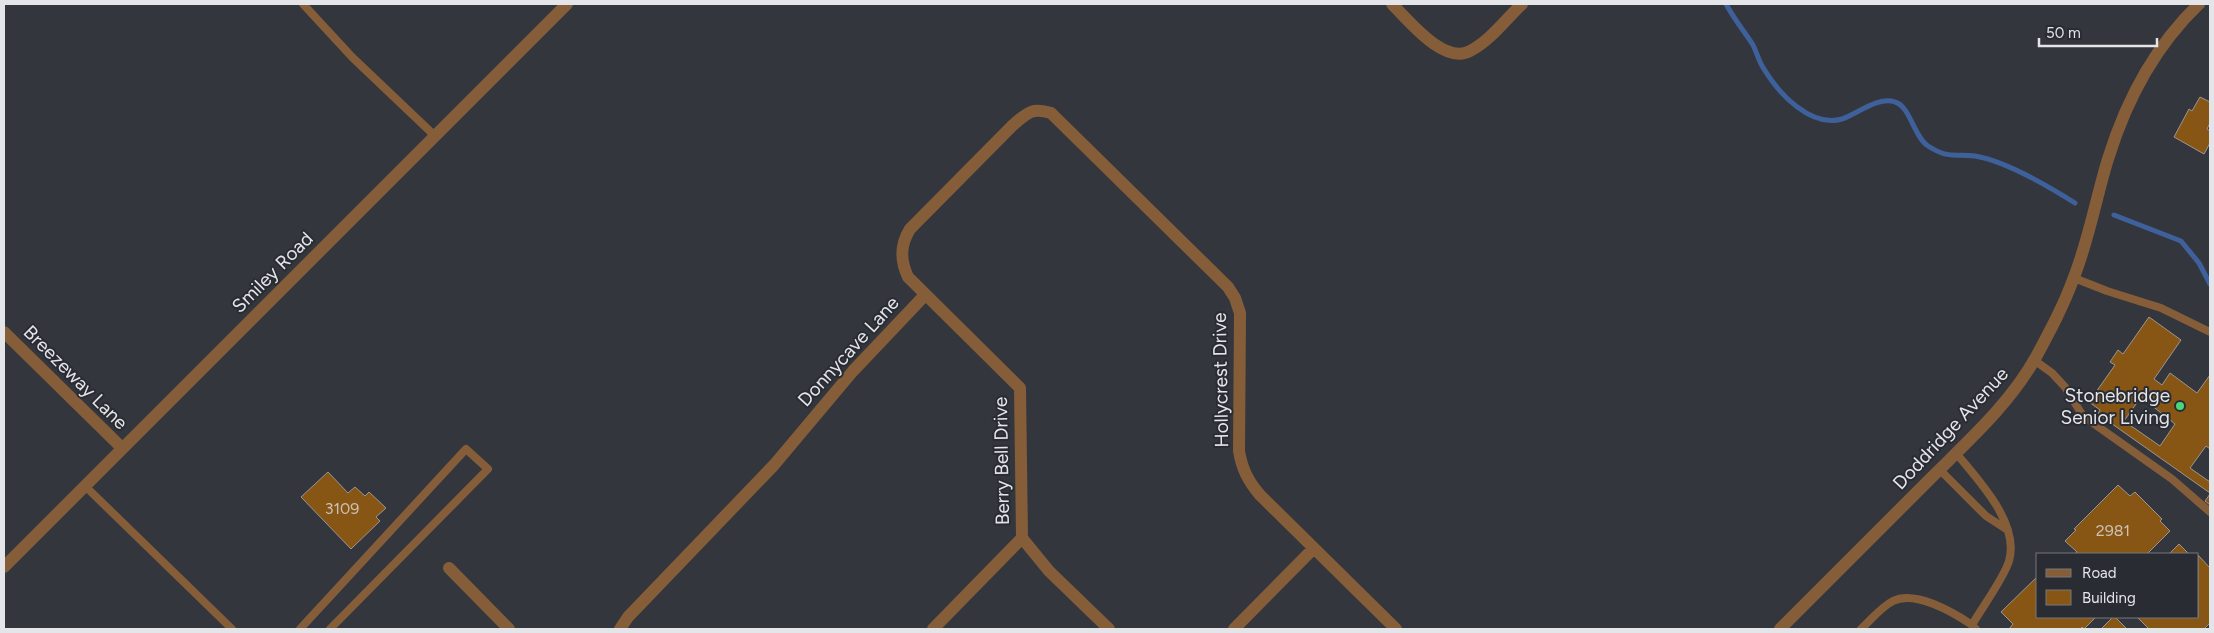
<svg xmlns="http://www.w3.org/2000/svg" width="2214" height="633" font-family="Figtree,sans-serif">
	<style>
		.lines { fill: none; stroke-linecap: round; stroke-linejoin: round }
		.stream { stroke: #3f619b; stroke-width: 5 }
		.building { fill: #885614; stroke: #9d968f; fill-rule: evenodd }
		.lane { stroke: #855e39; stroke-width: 8 }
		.street { stroke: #855e39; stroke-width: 12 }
		.poi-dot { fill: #4bd677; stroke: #2a2c33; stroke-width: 2 }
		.labels { text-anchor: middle; stroke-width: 4; stroke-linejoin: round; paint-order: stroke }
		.number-label { font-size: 16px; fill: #ccc1b4 }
		.street-label { font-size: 19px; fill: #e3e5e9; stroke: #2a2c33 }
		.poi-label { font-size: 19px; fill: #e3e5e9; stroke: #2a2c33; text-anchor: end }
	</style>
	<rect width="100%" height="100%" fill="#34363d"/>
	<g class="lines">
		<path class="stream" d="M1726 4C1734 19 1744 31 1753 45 1757 53 1759 62 1764 69 1779 94 1811 128 1842 119 1857 114 1878 96 1895 102 1910 106 1914 137 1928 146 1950 160 1954 153 1975 156 2006 161 2048 186 2075 203
			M2114 215 2181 241 2199 263 2210 284"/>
	</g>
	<path class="building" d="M2200 97 2210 102V123L2207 129 2210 131V143L2204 154 2174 137 2189 109 2192 111Z
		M2149 317 2181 340 2154 379 2162 385 2170 373 2197 393 2210 375V449L2206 446 2190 468 2210 482V493L2098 414 2100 410 2089 402 2115 365 2110 362 2118 350 2123 354ZM2141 397 2175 424 2160 446 2124 421Z
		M328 472 348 493 355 487 365 496 369 492 386 508 376 517 380 521 351 549 301 497Z
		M2118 485 2130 496 2135 492 2162 519 2160 521 2170 531 2147 554H2075L2077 552 2065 541 2076 530 2074 529Z
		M2210 494V505L2205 501Z
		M2179 544 2189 554H2169Z
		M2198 555 2210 568V623L2204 629H2149L2137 617H2198Z
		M2038 576V617H2096L2084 629 2082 627 2080 629H2009L2013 624 2001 612Z
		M2113 617H2115L2127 629H2101Z"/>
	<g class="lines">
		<path class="lane" d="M303 4 352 57 435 136
			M2074 278 2107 291 2161 308 2210 332
			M2034 360 2052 373 2065 387 2083 416 2172 479 2210 512
			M1956 453C1978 480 2020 523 2009 561 2004 578 1981 609 1972 625L1976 629
			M1940 470 1986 516 2006 529
			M85 486 232 629
			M300 629 466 449 488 469 330 629
			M1861 629C1871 620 1881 607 1893 601 1915 590 1953 612 1972 625"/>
		<path class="street" d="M1392 4C1409 21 1444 65 1470 51 1490 41 1506 19 1522 4
			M4 332 122 448
			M4 567 567 4
			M449 568 509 629
			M620 629 628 617 774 465 853 371 925 295
			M933 629 1022 538
			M1109 629 1049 571 1022 538 1020 388 908 277C900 260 900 245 910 229L1013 125C1027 113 1032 107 1051 113L1228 287 1235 298 1240 313 1239 451C1242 469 1248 481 1260 495L1396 629
			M1234 629 1314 548
			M1780 629C1830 579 1880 529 1930 479 1967 442 2010 404 2036 357 2050 331 2064 305 2074 277 2089 239 2096 198 2108 159 2126 101 2155 46 2199 4"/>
	</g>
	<circle class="poi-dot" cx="2180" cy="406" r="5"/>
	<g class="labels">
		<g class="number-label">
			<text x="342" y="514">3109</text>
			<text x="2113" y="536">2981</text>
		</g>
		<g class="street-label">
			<text transform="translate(272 272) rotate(-45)" y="7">Smiley Road</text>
			<text transform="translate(848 351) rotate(-48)" y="7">Donnycave Lane</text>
			<text transform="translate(76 377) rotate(45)" y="7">Breezeway Lane</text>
			<text transform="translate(1220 380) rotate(-91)" y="7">Hollycrest Drive</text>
			<text transform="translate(1950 428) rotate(-47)" y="7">Doddridge Avenue</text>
			<text transform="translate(1001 461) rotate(-91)" y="7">Berry Bell Drive</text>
		</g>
		<g class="poi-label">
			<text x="2170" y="402">Stonebridge<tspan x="2170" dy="22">Senior Living</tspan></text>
		</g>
	</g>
	<rect width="2214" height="633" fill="none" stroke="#e3e5e9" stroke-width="10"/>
	<rect x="2036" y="553" width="162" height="65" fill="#2a2c33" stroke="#74767c"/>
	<rect x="2046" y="569" width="25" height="8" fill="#855e39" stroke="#74767c"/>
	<text x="2082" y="578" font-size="15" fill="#e3e5e9">Road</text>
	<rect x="2046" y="590" width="25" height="15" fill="#885614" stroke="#74767c"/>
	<text x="2082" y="603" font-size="15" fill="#e3e5e9">Building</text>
	<path d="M2039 38v8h118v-8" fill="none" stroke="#e3e5e9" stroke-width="2.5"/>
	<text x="2046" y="38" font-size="15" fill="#e3e5e9" stroke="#2a2c33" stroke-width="4" paint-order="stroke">50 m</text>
</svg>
